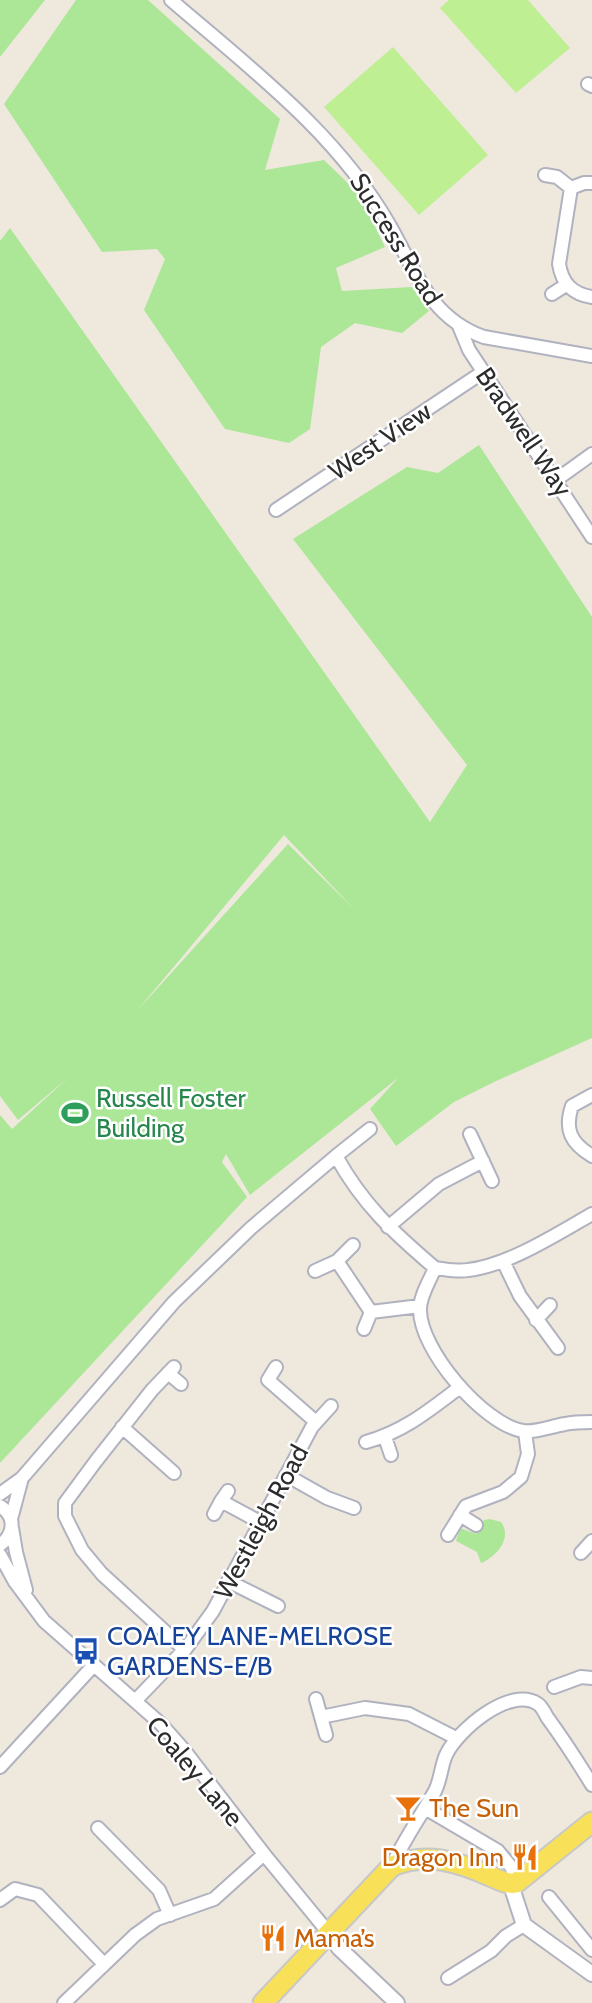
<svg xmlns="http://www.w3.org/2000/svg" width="592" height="2003" font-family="Cabin,sans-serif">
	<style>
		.green { fill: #abe797; fill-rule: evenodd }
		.pitch { fill: #bfef93 }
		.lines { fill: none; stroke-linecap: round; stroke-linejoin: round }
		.minor-casing { stroke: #b1b2c0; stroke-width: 16 }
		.tertiary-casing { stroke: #b1b2c0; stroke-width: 18 }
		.primary-casing { stroke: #c8c8c8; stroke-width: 23 }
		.minor { stroke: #fff; stroke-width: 12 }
		.tertiary { stroke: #fff; stroke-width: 14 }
		.primary { stroke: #f8e159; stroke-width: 19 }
		.labels { text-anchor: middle; stroke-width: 5; stroke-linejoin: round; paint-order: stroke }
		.street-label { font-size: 26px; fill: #2c2c2c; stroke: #fff }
		.leisure-label { font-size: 26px; fill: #27864d; stroke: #fff; text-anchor: start }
		.transit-label { font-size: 26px; fill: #164399; stroke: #fff; text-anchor: start }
		.food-label { font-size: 26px; fill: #c56008; stroke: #fff; text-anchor: start }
	</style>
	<rect width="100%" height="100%" fill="#eee8dd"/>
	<path class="green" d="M0 0H45L0 57Z
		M76 0H148L280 119 265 170 324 160 359 194 385 247 336 268 342 291 412 287 429 311 402 333 355 323 321 347 310 429 289 443 225 429 144 310 165 259 157 249 102 252 4 104Z
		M10 228 430 822 467 765 293 539 407 467 438 473 479 445 592 617V1038L494 1082 454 1102 396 1146 370 1109 398 1078 250 1195 226 1154 222 1162 247 1197 0 1463V1115L12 1129 70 1076 18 1120 0 1096V241ZM284 835 354 909 288 844 136 1012Z
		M490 1519 501 1522C513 1538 496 1557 481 1563L477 1552 456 1541 460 1528 476 1534 484 1520Z"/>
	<path class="pitch" d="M449 0H528L570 48 516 93 440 8Z
		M393 47 488 155 419 215 324 107Z"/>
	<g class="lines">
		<defs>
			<path id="minor" d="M171 0C251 69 337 133 390 226 416 272 430 318 484 337L592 356
				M588 84 592 86
				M545 175 557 177 571 188 584 183H592
				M571 188 559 264C562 283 572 294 592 297
				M552 294 566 285
				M459 326 469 350 592 537
				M556 480 592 454
				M276 510 483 372
				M592 1095 572 1106C564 1130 571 1143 592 1156
				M370 1129 336 1156C363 1205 394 1233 435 1268 430 1280 420 1296 420 1309 419 1349 483 1424 523 1431 535 1433 552 1426 565 1424 574 1422 583 1422 592 1422
				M470 1134 492 1181
				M388 1227 439 1184 483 1161
				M337 1261 371 1312 364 1329
				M503 1261 520 1296 558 1348
				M435 1268C445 1269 457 1272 468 1270 507 1266 557 1234 592 1214
				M315 1271 337 1261 353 1245
				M371 1312 420 1306
				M536 1320 550 1305
				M174 1367 152 1390 96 1461 65 1503V1516L82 1550 102 1574 185 1650
				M276 1367 268 1380 316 1422
				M168 1373 181 1384
				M122 1427 174 1473
				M385 1437 391 1455
				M366 1442C403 1432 430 1410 460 1387
				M286 1475 327 1498 354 1508
				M228 1491 221 1501 260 1522
				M0 1494 22 1478 174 1302 251 1228 336 1156
				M0 1506C16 1516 15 1534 0 1545
				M214 1514 221 1501
				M460 1515 476 1525
				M11 1519 22 1478
				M12 1528 16 1552 26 1590
				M448 1535 466 1506 503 1492 521 1477 528 1454 525 1432
				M581 1553 592 1541
				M0 1555 15 1582 44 1621 161 1724 184 1750 264 1854 328 1932
				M228 1581 278 1606
				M554 1687 581 1677 592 1678
				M316 1699 326 1735
				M135 1701 187 1647 213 1611 312 1427 331 1406
				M321 1717 365 1708 409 1714 456 1738
				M0 1767 94 1665
				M425 1808 498 1851 512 1868 516 1883
				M98 1828 159 1890 170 1915
				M392 1866C404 1839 421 1816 435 1791 441 1779 441 1766 446 1755 457 1731 510 1685 538 1704 541 1706 545 1713 547 1717 563 1739 578 1762 592 1785
				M549 1897 592 1950
				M0 1900 15 1889 38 1895 103 1963
				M448 1978 491 1951 506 1936 524 1925
				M64 2003 135 1935 157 1919 214 1899 264 1854"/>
			<path id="tertiary" d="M511 1885 524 1925 592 1974
				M328 1932 339 1948 397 2003"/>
			<path id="primary" d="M263 2003 392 1866C427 1852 456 1861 490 1876 498 1879 507 1885 516 1883L592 1822"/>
		</defs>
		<use href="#minor" class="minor-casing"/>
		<use href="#tertiary" class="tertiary-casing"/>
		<use href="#primary" class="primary-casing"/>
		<use href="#minor" class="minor"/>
		<use href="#tertiary" class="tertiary"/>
		<use href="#primary" class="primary"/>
	</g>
	<defs>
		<symbol id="stadium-bare" viewBox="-9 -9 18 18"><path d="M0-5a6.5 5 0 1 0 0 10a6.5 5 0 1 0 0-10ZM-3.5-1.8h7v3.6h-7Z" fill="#2e9e5b" stroke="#fff" stroke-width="2.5" paint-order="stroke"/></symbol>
		<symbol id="bus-bare" viewBox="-9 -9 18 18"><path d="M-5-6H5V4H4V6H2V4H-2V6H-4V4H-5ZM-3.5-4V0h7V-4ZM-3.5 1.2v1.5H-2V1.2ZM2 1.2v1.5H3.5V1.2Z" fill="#1a4fb4" stroke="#fff" stroke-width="2.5" paint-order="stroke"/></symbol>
		<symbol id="bar-bare" viewBox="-9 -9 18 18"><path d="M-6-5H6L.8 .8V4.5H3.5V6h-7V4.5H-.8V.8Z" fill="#e8710a" stroke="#fff" stroke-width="2.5" paint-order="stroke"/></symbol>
		<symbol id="restaurant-bare" viewBox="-9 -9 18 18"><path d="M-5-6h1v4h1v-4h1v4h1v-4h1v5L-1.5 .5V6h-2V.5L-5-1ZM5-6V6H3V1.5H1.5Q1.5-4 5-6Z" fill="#e8710a" stroke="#fff" stroke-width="2.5" paint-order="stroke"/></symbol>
	</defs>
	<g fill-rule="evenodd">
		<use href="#stadium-bare" x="56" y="1094" width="38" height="38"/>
		<use href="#bus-bare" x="67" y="1632" width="38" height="38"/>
		<use href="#bar-bare" x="389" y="1789" width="38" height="38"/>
		<use href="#restaurant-bare" x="506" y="1838" width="38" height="38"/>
		<use href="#restaurant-bare" x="254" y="1919" width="38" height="38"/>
	</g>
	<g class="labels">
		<g class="street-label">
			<text transform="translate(396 239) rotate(58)" y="9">Success Road</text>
			<text transform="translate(524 432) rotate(56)" y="9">Bradwell Way</text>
			<text transform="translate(380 441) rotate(-34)" y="9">West View</text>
			<text transform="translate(261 1522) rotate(-62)" y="9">Westleigh Road</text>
			<text transform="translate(195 1771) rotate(50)" y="9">Coaley Lane</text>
		</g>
		<g class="leisure-label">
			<text x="96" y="1107">Russell Foster<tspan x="96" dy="30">Building</tspan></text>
		</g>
		<g class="transit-label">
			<text x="107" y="1645">COALEY LANE-MELROSE<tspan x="107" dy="30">GARDENS-E/B</tspan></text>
		</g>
		<g class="food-label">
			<text x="429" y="1817">The Sun</text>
			<text x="504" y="1866" text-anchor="end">Dragon Inn</text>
			<text x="294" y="1947">Mama’s</text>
		</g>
	</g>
</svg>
